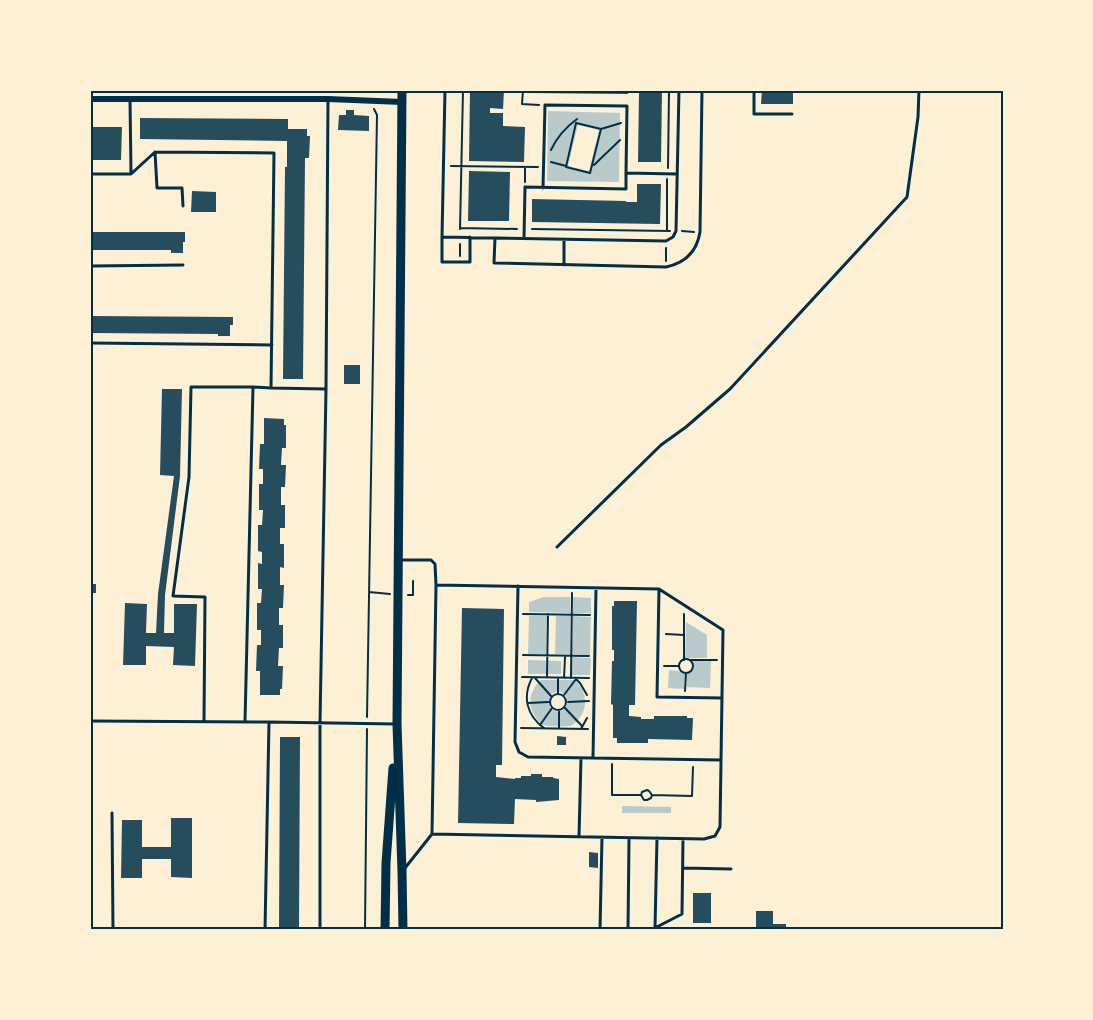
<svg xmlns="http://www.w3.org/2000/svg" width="1093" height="1020" font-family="Barlow,sans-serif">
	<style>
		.green { fill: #b9caca; fill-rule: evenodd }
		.building { fill: #264d5e }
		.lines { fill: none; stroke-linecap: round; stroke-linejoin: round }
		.path { stroke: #003049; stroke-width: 2 }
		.service { stroke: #003049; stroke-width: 3 }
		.minor { stroke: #003049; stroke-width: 6 }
		.primary { stroke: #003049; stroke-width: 9 }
		.neatline { fill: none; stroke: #003049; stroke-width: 2 }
	</style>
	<rect width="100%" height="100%" fill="#fdf0d5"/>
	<path class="green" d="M90 90H312V92Z
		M548 111 620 113 619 182 547 181ZM578 125 599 130 589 171 568 166Z
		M544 597H570V613L529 612V602Z
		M573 597 591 598V613H573Z
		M529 616H547L546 654H528Z
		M556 616H570V654H555Z
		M573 616 591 617 590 655 572 654Z
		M686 622 707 635V658H685Z
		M572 657 591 658 590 675H572Z
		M528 660 561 661V674H528Z
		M692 660 711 661 710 688 687 687V674L691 672 694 666Z
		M669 670 679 671 685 674 684 689 668 688Z
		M541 680H575C590 694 588 715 571 726 564 726 548 727 543 725 541 724 537 720 536 718 526 705 530 690 541 680ZM558 691 565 694 568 702 565 709 558 712 551 709 548 702 551 694Z
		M622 806 671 807V813H622Z"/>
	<path class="building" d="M470 90H504L503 109 490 108V113H503V126L525 127 524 162 469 161Z
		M529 90H662L661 162H638L639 92H628V94L529 93Z
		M762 90H793V104H761Z
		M346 110H354V115L369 116V131L338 130 339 115H346Z
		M140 118 288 119V129H307V136H310L309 158H305L303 379H283L285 167H287V141L140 139Z
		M90 127H122L121 160H90Z
		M469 171 510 172 509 221H468Z
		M637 184H661L660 224 532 222V199L626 201V202H637Z
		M192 191 216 192V212H191Z
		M90 232H185V242H183V253H171V250H90Z
		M90 316 233 317V325H230V336H218V334L90 333Z
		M344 365H360V384H344Z
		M162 389H182L180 476 165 595 164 633H174V604H197L195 666 173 665 174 647 146 646V665H123L125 603 147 604 146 633H156L158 594 174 476 160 475Z
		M264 418 284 419V425H286V448H282L281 465H286L285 487H281V505H285V528H280V544H284V568L280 567V585H284L283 608H279V625H283V648H279L278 666H283L282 689H280V695H260V671H256L257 645H261V630H257V603H261L262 589H258V563L262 564V552L258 551V525H262L263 510H259V484H263V469H259L260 444H264Z
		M90 584H96V593H90Z
		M614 601H637L635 705H629V716L641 717V719H654V716H687V718H693L692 740 648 739V743H617V738H613V705L611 704 612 661H614V650H612V606H614Z
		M462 608 504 609 502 765H496V777L515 779V778H521V776H531V774H542V777H553V778L559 779V800L536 802V800L515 799 514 824 458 823Z
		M557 736 566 737V745H557Z
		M280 737H300L299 930H279Z
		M171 818H192V878L171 877V859H142V878H121L122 820H142V847H171Z
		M589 852 598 853V868L589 867Z
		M693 893H711V923H693Z
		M756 911H773V924H786V930H768V928H756Z"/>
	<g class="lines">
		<path class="path" d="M523 90 522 104 539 105
			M576 123 601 129 590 173 566 167Z
			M601 129 621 123
			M551 150C557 137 566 127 577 119
			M551 162 566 166
			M594 165 620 140
			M451 166 538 167
			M668 168 669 90
			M525 182V167
			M460 228 517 229
			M460 229 463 90
			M532 229 670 231
			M667 231V179
			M682 231 694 232
			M460 256V244
			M666 261V248
			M369 592 390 594
			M408 595H413V581
			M523 614 590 615
			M666 634 684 635
			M523 655 589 656
			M679 666a7 7 0 1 1 14 0a7 7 0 1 1-14 0Z
			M684 660V614
			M690 660H717
			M664 666H679
			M522 677 589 678
			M547 677 548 614
			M532 678C522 697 527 716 544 728
			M535 678 551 696
			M564 678 565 657
			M571 678 572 593
			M575 678 580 683 587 695
			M685 691 686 673
			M558 693V678
			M550 702a8 8 0 1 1 16 0a8 8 0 1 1-16 0Z
			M564 695 576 679
			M568 702 589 701
			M528 703 549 702
			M564 707 582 726
			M367 717 377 115 374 109
			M540 725 552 708
			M521 728 588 729
			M559 728V710
			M581 729 587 718
			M612 764V795H641
			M652 795 649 791 647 790 642 792 641 795 644 800H647L651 798 652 795 692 796 693 767
			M365 930 367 729"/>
		<path class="service" d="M445 90 442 237 666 241 673 237 676 231 679 90
			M754 90V114H792
			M130 99 131 174
			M155 152 157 188H182L183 206
			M90 174H131L155 152 274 153 271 388 326 389 320 723V930
			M543 188 545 105 627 106 626 173 677 174
			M442 237V262H470V237
			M495 238 494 263 666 267C685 263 697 251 700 232L702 90
			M524 238 525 187 626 189V173
			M564 265V239
			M90 266 183 265
			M90 343 272 345
			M326 389 328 100
			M557 547 661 445 686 427 730 389 907 197 918 117 919 90
			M400 560H431L435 564 436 585 432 834 405 868
			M518 586 515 742 519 752 528 757 721 760
			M659 589 657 697 722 698
			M90 721 269 722
			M204 722 205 597 173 596 189 477 191 387H253
			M245 722 253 387 271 388
			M593 758 596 588
			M112 813 113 930
			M432 834 704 839 715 836 720 827 723 630 659 589 436 585
			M579 837 581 758
			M683 868 731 869
			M655 928 657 838
			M265 930 269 722 395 724
			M600 930 602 837
			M628 930 629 839
			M651 930 682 914 683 839"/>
		<path class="minor" d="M90 99H328L402 102"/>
		<path class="primary" d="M402 90 397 724 402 871 403 930
			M385 930 386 863 393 768"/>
	</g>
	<rect width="1093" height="1020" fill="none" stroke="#fdf0d5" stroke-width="183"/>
	<rect x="92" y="92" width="910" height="836" class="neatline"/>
</svg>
